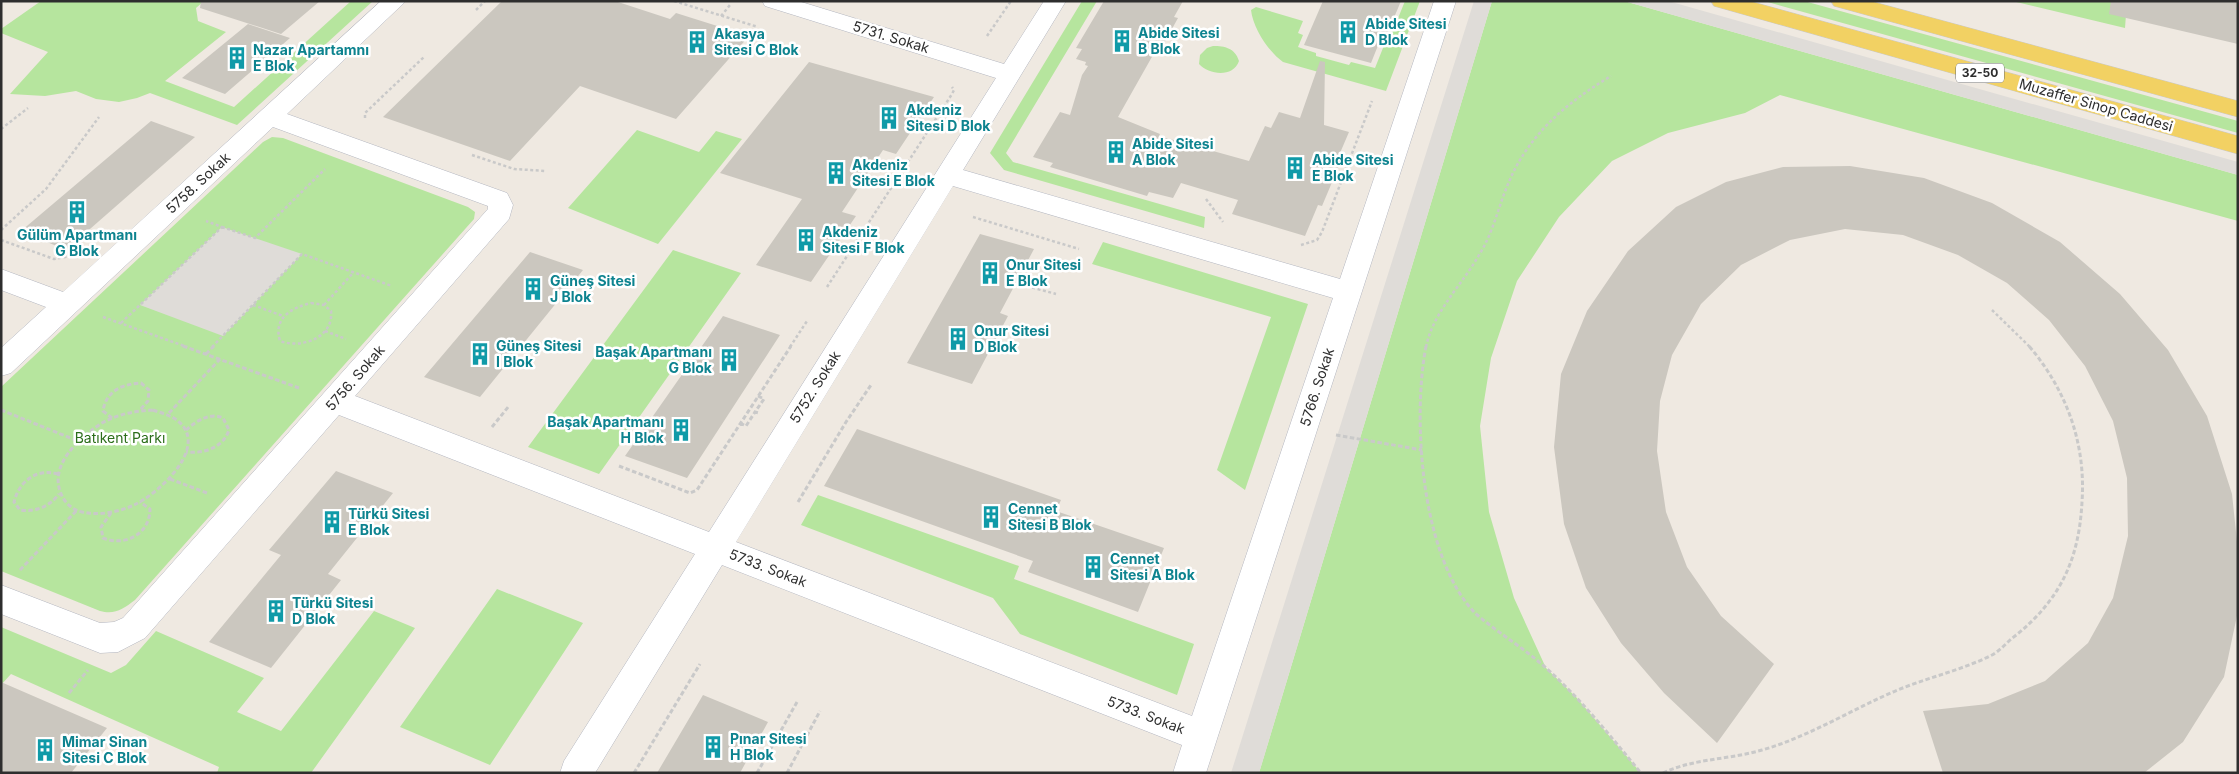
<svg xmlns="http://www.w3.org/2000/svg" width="2239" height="774" font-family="Inter,sans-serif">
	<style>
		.green { fill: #b6e59e }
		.plaza { fill: #dfdcd8 }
		.building { fill: #cbc7bf }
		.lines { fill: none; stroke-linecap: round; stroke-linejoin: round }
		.minor-casing { stroke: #b4b7c1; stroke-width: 1 }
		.major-casing { stroke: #c9c9c9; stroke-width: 1 }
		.path-far1 { stroke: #c9c9c9; stroke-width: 2.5; stroke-dasharray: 3 2.5; stroke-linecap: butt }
		.path { stroke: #c9c9c9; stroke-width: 3; stroke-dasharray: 4.5 2.5; stroke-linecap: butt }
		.minor { fill: #fff; fill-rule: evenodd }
		.major { fill: #f2d163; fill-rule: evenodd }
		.labels { text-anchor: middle; stroke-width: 5; stroke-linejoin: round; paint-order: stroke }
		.shield { fill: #fff; stroke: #6d6d6d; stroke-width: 1 }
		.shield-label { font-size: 12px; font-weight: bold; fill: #2e2e2e }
		.culture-label { font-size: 14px; font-weight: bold; fill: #0d838f; stroke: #fff; text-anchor: start }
		.street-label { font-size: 14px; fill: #2e2e2e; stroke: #fff }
		.park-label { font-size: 14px; fill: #2c6e1b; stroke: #fff }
	</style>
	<rect width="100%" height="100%" fill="#efe9e1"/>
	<path class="green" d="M41 1H204L196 8 198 21 226 32 165 81 234 107 351 1H373L237 125 150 93 137 98 119 102 96 99 76 91 45 96 10 94 48 52 1 33V29Z
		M1082 1H1097L1006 153 1013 162 1205 217 1204 228 1004 170 990 153Z
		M1405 1H1420L1386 91 1283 62C1268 51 1253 28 1251 10L1256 7 1303 21 1298 33 1303 35 1298 47 1316 53V56L1349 65 1351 62 1375 68 1385 43H1388Z
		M1492 1H1624L2238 175V221L1780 95 1745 113 1668 133 1612 161 1559 217 1517 281 1491 358 1480 426 1489 512 1514 598 1546 668 1576 697 1641 773H1259Z
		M1764 1H1804L2238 121V133Z
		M2012 1H2127L2125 28Z
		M1213 46C1225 46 1235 48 1239 61 1233 78 1209 75 1199 64L1200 55 1207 48Z
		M637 130 699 152 716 131 742 139 658 244 568 208Z
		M272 137 283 138 468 207 475 212 474 219 135 600C123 609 115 615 100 611L1 571V387L263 142Z
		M1103 242 1308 304 1245 490 1217 470 1271 317 1092 264Z
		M673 250 741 273 599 474 528 447Z
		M818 495 1019 566 1014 579 1194 644 1177 695 1020 634 993 598 801 525Z
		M497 589 583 623 490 765 400 727Z
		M374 611 415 628 311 773H217L219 767 11 674 1 685V627L111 673 126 665 156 631 264 678 237 712 281 731Z"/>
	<path class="plaza" d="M1474 1H1492L1259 773H1231Z
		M1624 1H1668L2238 162V175Z
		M222 227 302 254 223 336 140 305Z"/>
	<path class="building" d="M201 1H320L281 34 200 8Z
		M502 1H615L670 19 676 13 749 36 676 119 580 86 510 161 383 117Z
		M1104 1H1183L1174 17 1178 18 1157 56 1153 55 1118 117 1160 134 1159 136 1249 161 1265 126 1271 128 1279 112 1300 118 1320 61 1325 62 1324 125 1349 132 1337 160 1341 161 1322 206 1318 205 1305 236 1232 214 1238 200 1181 183 1173 198 1149 192 1147 196 1050 167 1053 163 1033 157 1060 112 1070 115 1082 75 1088 66 1085 65 1086 62 1076 59 1082 49 1076 48Z
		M1323 1H1401L1385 39 1381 38 1371 63 1304 45Z
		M2111 1H2238V44L2109 14Z
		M248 24 290 38 225 94 182 78Z
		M809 62 934 97 896 154 883 150 842 212 856 216 811 282 756 265 802 199 720 173Z
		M151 121 195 137 66 250 21 231Z
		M1850 166 1924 178 1992 203 2060 242 2120 294 2168 350 2207 416 2232 494 2238 551V611L2224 677 2183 742 2144 773H1943L1923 711 1988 704 2045 681 2088 643 2113 598 2128 536 2127 478 2113 421 2085 366 2049 320 2007 283 1958 255 1903 235 1845 229 1790 240 1741 265 1701 304 1672 355 1660 401 1657 451 1666 512 1687 567 1721 616 1774 664 1717 743 1664 693 1621 643 1586 588 1564 524 1554 447 1561 374 1587 311 1628 251 1676 207 1726 182 1783 167Z
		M980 234 1034 249 1000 313 1008 316 972 384 907 363Z
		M530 252 583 270 480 397 424 377Z
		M723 316 780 335 687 478 625 456Z
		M857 429 1061 500 1056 511 1164 548 1138 612 1028 572 1033 561 824 486Z
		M336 471 393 493 328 574 341 580 271 668 209 642 281 555 269 550Z
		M1 682 107 728 71 773H1Z
		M703 695 768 722 740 773H657Z"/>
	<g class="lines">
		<defs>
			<path id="minor" d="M381 1H406L287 114 507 193 513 205 509 219 355 396 709 532 996 78 765 6 762 1H798L1004 64 1044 1H1066L963 170 1340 279 1434 1H1456L1206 773H1173L1182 745 722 565 595 773H560L564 761 695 554 339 415 145 638 118 652 100 653 1 614V585L100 623 114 622 123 618 488 209V206L273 127 11 373 1 376V348L46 307 1 290V269L63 292ZM953 186 1333 298 1192 716 736 542Z"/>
			<path id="major" d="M1711 1H1749L2238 136V154L1714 6Z
				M1831 1H1870L2238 101V117L1834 6Z"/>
		</defs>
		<use href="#minor" class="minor-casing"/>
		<use href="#major" class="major-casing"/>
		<path class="path-far1" d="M674 1 758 27
			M476 10 485 1
			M721 16 730 5
			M987 36 1011 1
			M365 118V113L425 56
			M1 129 28 108
			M472 155 514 169 546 171
			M1206 199 1223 222
			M973 217 1079 249
			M222 227 255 238 325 169
			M1 230 46 189 99 117
			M1 240 54 259 71 256
			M1301 245 1317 240 1322 232 1372 101
			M1027 286 1056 294
			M827 287 952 94 954 90 952 87
			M311 303 324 305 331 311C334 338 301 349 280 341 273 318 291 308 311 303Z
			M253 305 283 316
			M324 305 353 273
			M1992 310 2030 347
			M103 317 187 347
			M121 323 222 227 206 221
			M325 331 346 339
			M212 347 302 254 392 286
			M790 347 807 321
			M1426 347C1433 312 1462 285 1479 255 1493 233 1498 208 1508 184 1528 135 1566 103 1611 76"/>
		<path class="path" d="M183 346 299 388
			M1426 346C1412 419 1421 559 1476 614 1498 633 1524 648 1546 668 1581 699 1611 737 1641 773
			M206 354 214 346
			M758 396 764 399 755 412 759 413
			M1 410 78 441
			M153 410C164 414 175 416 183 426 204 453 156 495 134 505 119 512 99 516 82 512 73 510 66 504 62 496 47 466 79 438 102 423 118 414 135 411 153 410Z
			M169 413 220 359
			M112 418 103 411C106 391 122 384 141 383L149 390 148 401 140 410
			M740 423 746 426 755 412
			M492 427 509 406
			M186 430C196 421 210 412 223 418L229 430C223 448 203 454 186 452
			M1336 435 1422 450
			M619 466 690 493 697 490 791 346
			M58 474C37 468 19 481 14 502L20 510C36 512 49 507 59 494
			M170 479 207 493
			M798 502 846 422 871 385
			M111 513 101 527 103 538C125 547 150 534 150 509L140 502
			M20 570 77 510
			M69 693 88 670
			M634 773 700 664
			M757 773 797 702
			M787 773 820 711
			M1663 773C1695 758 1728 760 1762 750 1808 737 1849 711 1893 692 1925 678 1960 671 1992 655 2001 650 2007 642 2015 636 2060 600 2079 560 2082 502 2086 444 2067 391 2029 346"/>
		<use href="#minor" class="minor"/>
		<use href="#major" class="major"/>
	</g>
	<defs>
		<symbol id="building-bare" viewBox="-9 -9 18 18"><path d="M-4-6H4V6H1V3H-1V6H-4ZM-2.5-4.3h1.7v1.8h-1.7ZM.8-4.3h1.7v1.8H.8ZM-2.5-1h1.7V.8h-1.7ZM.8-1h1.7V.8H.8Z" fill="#0f9aa8" stroke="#fff" stroke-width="2.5" paint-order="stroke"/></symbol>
	</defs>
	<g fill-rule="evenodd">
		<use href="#building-bare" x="1332" y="16" width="32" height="32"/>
		<use href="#building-bare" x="1106" y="25" width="32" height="32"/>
		<use href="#building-bare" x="681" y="26" width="32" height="32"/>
		<use href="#building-bare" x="221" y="42" width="32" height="32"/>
		<use href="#building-bare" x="873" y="102" width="32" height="32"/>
		<use href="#building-bare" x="1100" y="136" width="32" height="32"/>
		<use href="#building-bare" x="1279" y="152" width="32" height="32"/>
		<use href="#building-bare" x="820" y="157" width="32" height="32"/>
		<use href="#building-bare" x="61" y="196" width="32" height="32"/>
		<use href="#building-bare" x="790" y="224" width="32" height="32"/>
		<use href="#building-bare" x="974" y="257" width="32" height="32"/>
		<use href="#building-bare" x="517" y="273" width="32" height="32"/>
		<use href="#building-bare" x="942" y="323" width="32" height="32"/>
		<use href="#building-bare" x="464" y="338" width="32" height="32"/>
		<use href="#building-bare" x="713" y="344" width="32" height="32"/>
		<use href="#building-bare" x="665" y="414" width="32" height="32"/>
		<use href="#building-bare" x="975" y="501" width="32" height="32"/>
		<use href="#building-bare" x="316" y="506" width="32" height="32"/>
		<use href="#building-bare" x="1077" y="551" width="32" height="32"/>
		<use href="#building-bare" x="260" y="595" width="32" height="32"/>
		<use href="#building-bare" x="697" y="731" width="32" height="32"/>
		<use href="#building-bare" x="29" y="734" width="32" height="32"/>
	</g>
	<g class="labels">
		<rect class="shield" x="1956" y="63.5" width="48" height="19" rx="4"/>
		<g class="shield-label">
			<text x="1980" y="77">32-50</text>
		</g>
		<g class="culture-label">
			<text x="1365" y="29">Abide Sitesi<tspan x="1365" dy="16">D Blok</tspan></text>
			<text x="1138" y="38">Abide Sitesi<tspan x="1138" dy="16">B Blok</tspan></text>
			<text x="714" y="39">Akasya<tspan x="714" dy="16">Sitesi C Blok</tspan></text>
			<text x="253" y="55">Nazar Apartamnı<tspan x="253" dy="16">E Blok</tspan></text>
			<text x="906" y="115">Akdeniz<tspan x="906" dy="16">Sitesi D Blok</tspan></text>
			<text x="1132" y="149">Abide Sitesi<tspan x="1132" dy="16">A Blok</tspan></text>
			<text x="1312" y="165">Abide Sitesi<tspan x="1312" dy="16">E Blok</tspan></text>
			<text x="852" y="170">Akdeniz<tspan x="852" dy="16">Sitesi E Blok</tspan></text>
			<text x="822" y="237">Akdeniz<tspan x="822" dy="16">Sitesi F Blok</tspan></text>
			<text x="77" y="240" text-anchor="middle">Gülüm Apartmanı<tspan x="77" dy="16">G Blok</tspan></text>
			<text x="1006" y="270">Onur Sitesi<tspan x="1006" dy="16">E Blok</tspan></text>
			<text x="550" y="286">Güneş Sitesi<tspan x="550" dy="16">J Blok</tspan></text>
			<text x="974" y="336">Onur Sitesi<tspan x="974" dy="16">D Blok</tspan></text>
			<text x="496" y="351">Güneş Sitesi<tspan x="496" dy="16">I Blok</tspan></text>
			<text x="712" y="357" text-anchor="end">Başak Apartmanı<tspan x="712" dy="16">G Blok</tspan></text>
			<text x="664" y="427" text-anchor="end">Başak Apartmanı<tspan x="664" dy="16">H Blok</tspan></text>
			<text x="1008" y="514">Cennet<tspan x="1008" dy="16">Sitesi B Blok</tspan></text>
			<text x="348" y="519">Türkü Sitesi<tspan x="348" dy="16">E Blok</tspan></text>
			<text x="1110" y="564">Cennet<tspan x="1110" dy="16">Sitesi A Blok</tspan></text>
			<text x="292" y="608">Türkü Sitesi<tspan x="292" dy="16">D Blok</tspan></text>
			<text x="730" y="744">Pınar Sitesi<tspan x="730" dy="16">H Blok</tspan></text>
			<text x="62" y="747">Mimar Sinan<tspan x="62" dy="16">Sitesi C Blok</tspan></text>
		</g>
		<g class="street-label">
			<text transform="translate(891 37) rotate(17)" y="5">5731. Sokak</text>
			<text transform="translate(2096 105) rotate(16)" y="5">Muzaffer Sinop Caddesi</text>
			<text transform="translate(198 183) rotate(-43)" y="5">5758. Sokak</text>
			<text transform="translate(355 378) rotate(-49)" y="5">5756. Sokak</text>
			<text transform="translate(815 387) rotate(-58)" y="5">5752. Sokak</text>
			<text transform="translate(1317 387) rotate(-72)" y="5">5766. Sokak</text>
			<text transform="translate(768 568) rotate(21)" y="5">5733. Sokak</text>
			<text transform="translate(1146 715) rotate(21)" y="5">5733. Sokak</text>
		</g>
		<g class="park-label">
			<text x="120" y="443">Batıkent Parkı</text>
		</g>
	</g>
	<rect width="2239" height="774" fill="none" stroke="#2e2e2e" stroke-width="5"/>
</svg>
